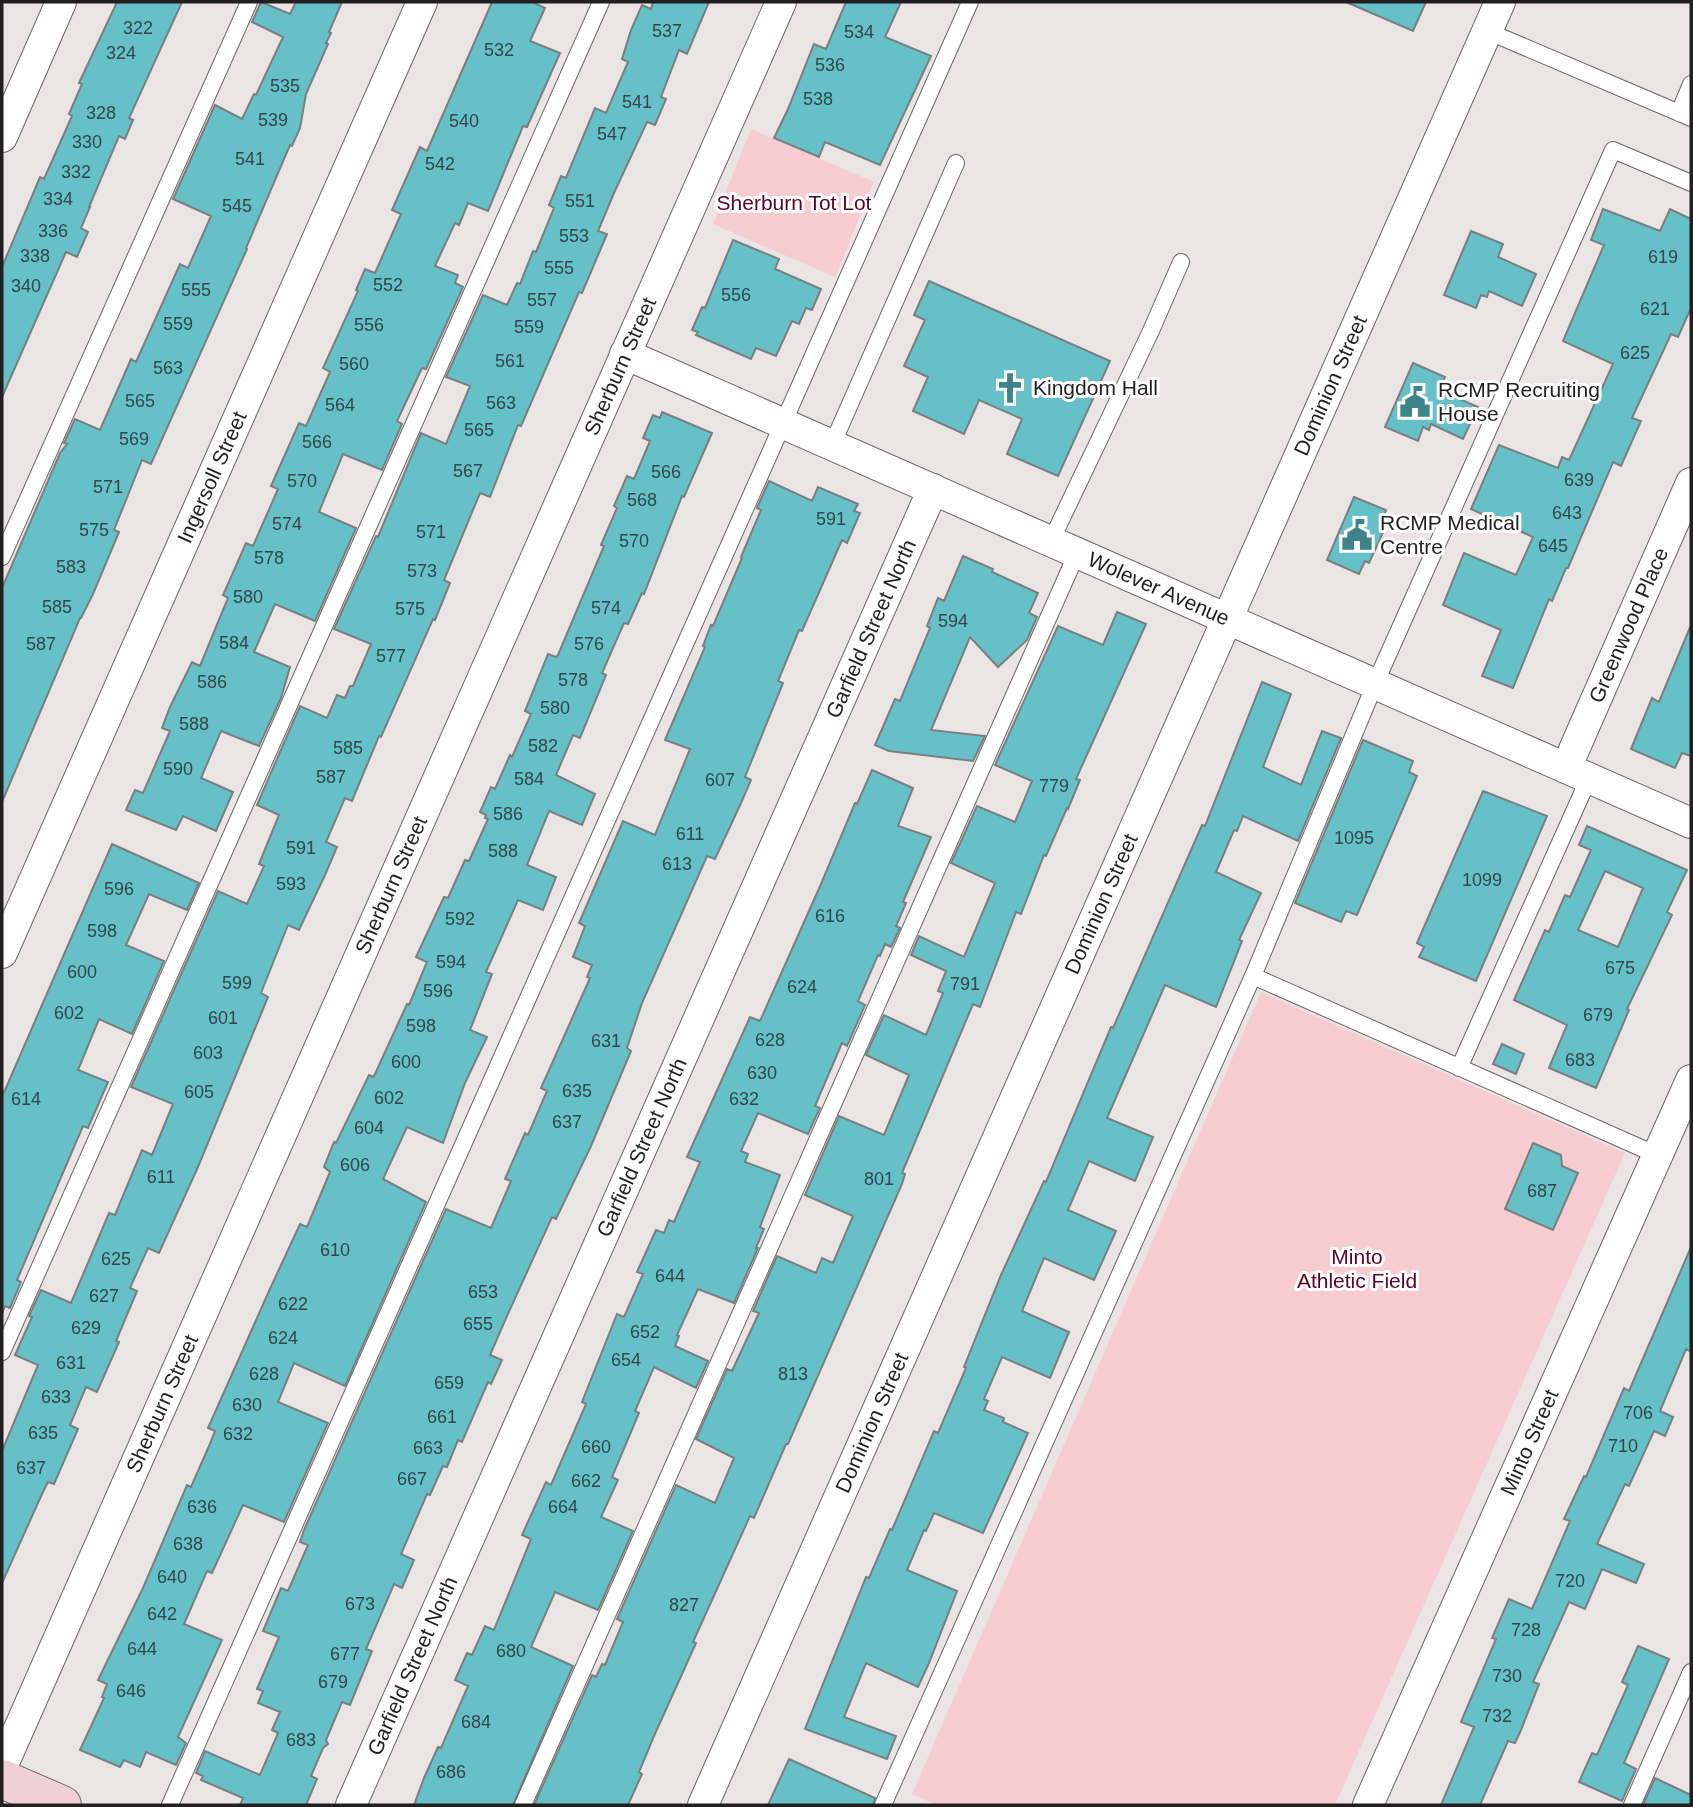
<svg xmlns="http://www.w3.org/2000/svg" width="1693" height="1807" font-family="Helvetica,sans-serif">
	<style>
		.green { fill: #f6ccd1 }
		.building { fill: #66c0c8; stroke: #797f7f; stroke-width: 2; fill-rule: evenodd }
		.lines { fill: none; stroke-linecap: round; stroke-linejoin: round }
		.lane-casing { stroke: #6b6666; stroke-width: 18 }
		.street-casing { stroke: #6b6666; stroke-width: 32 }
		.secondary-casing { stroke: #6b6666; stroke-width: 40 }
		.lane { stroke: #fff; stroke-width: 16 }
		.street { stroke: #fff; stroke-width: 30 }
		.secondary { stroke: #f1cfd6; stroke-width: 38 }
		.labels { text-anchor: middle; stroke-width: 6; stroke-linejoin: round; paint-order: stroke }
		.number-label { font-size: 18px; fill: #324749 }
		.park-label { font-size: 21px; fill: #5a0321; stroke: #fff }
		.street-label { font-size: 21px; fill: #211f1f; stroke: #fff }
		.poi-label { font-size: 21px; fill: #211f1f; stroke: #fff; text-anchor: start }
	</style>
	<rect width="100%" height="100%" fill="#eae4e4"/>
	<path class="green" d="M751 129 874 182 835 277 713 224Z
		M1261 992 1625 1153 1335 1805H936L912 1794Z"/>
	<path class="building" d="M117 2H182L129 118 133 120 125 139 119 136 89 207H90L81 228 88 232 77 257 66 252 2 397V267L40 177 44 179 72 116 69 114 82 84 79 83Z
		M261 2 290 14 296 2H342L329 32 331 33 326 43 328 44 306 94 300 128 292 146 290 145 246 248 247 249 151 464 142 460 114 530 119 532 93 594 81 618H80L2 802V588L60 453 67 444 64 443 75 419 100 430 131 359 136 362 180 264 188 268 211 216 173 199 215 105 242 119 254 94 256 95 283 37 252 22Z
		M492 2H532L545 8 530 41 560 53 527 127 523 126 488 211 468 203 459 225 455 223 435 266 458 275 455 283 463 287 426 369 422 368 397 421 402 424 382 470 343 454 319 512 356 528 315 621 275 604 254 652 290 667 281 698 259 746 221 731 201 778 233 792 216 831 183 816 176 830 126 810 135 790 143 793 170 731 162 728 170 707 192 662 200 666 228 598 223 595 246 543 253 546 278 489 271 486 299 423 306 426 330 372 323 368 358 291 356 290 365 269 375 273 401 214 392 210 420 147 427 151Z
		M653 2H709L687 54 679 50 661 97 666 99 655 125 647 122 614 193 598 231 607 234 582 293 579 292 521 426 518 425 490 497 480 493 444 580 450 583 435 620 433 619 381 737 379 736 352 801 345 798 326 842 337 847 325 875 299 930 288 925 261 993 268 997 198 1167 159 1253 148 1248 130 1288 137 1291 116 1341 119 1342 97 1392 86 1387 70 1425 78 1429 54 1484 48 1482 42 1494 2 1583V1451L38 1365 15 1355 32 1317 29 1316 41 1290 71 1303 109 1213 115 1215 142 1150 152 1155 173 1104 131 1087 218 891 247 904 264 866 259 864 279 815 257 805 300 706 327 718 337 695 345 698 350 686H353L371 644 334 629 376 536 378 537 421 433 446 444 470 386 446 377 483 295 507 305 517 283 520 284 533 251 536 252 554 208 549 205 561 176 566 178 595 108 606 113 628 62 622 59 631 30 642 5 651 9Z
		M846 2H901L885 37 931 56 880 165 825 142 819 157 774 138 788 109 814 44 826 49Z
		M1346 2H1426L1413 31Z
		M1603 209 1660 231 1670 209 1691 219V308L1678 337 1671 334 1632 418 1641 421 1621 466 1613 462 1568 568H1566L1552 601 1549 599 1513 688 1482 676 1501 630 1443 605 1464 553 1516 575 1533 537 1471 509 1499 445 1558 468 1562 457 1569 460 1613 364 1563 341 1604 245 1591 240Z
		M1471 231 1503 244 1498 257 1536 274 1522 306 1489 291 1487 297 1481 295 1476 308 1444 295Z
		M733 240 779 259 775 269 821 289 812 310 806 308 799 324 792 321 776 356 756 348 751 359 696 335 698 332 692 330 702 307 705 308Z
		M929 281 1110 361 1058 476 1007 454 1022 419 979 400 964 434 913 411 928 377 904 366 925 320 914 315Z
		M1413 363 1445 377 1439 390 1478 407 1463 439 1431 424 1429 430 1423 427 1418 441 1385 427Z
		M662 412 712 433 684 497 682 496 644 594 642 593 628 624 624 623 602 673 606 675 580 738 573 735 556 775 595 794 582 825 549 811 527 865 556 877 543 910 518 900 486 972 492 974 470 1030 487 1037 465 1083 443 1143 407 1127 383 1179 426 1202 345 1386 294 1363 278 1402 328 1423 284 1522 243 1505 212 1573 207 1571 184 1624 222 1640 178 1737 186 1743 176 1765 146 1752 140 1767 124 1760 120 1767 80 1750 104 1698 102 1697 107 1684 98 1680 143 1588 187 1485 191 1487 209 1446 215 1431 208 1428 269 1291 300 1224 307 1227 330 1172 324 1167 334 1142 336 1143 369 1075 373 1077 375 1074 407 1004 409 1005 427 962 416 957 444 897 448 898 465 860 469 861 488 819 485 818 486 815 480 812 491 787 495 789 510 755 512 757 531 714 525 711 548 654 556 657 558 655 604 546 601 545 617 508 614 506 627 476 634 479 650 441 643 438 653 415 660 418Z
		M769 481 812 501 818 487 858 504 854 511 860 513 847 543 842 540 802 631 799 630 778 681 783 683 745 777 751 780 741 803 715 859 707 856 642 1003 627 1048 631 1051 591 1146 556 1219 552 1217 507 1316 490 1355 502 1360 491 1384 488 1382 462 1442 458 1440 447 1467 443 1466 430 1495 427 1494 401 1554 414 1560 402 1588 394 1584 366 1649 372 1651 350 1705 342 1702 326 1740 328 1744 323 1748 311 1776 317 1779 306 1805H240L243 1798 201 1780 203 1776 196 1773 205 1751 260 1775 278 1733 272 1730 280 1712 258 1703 263 1691 257 1689 279 1637 263 1631 281 1588 288 1591 308 1545 300 1542 304 1530 446 1209 491 1228 511 1181 505 1179 525 1133 528 1135 547 1091 541 1088 590 978 587 977 592 965 573 957 585 926 579 923 623 821 655 835 690 749 665 740 705 647 703 646 711 625 713 626 742 558 741 557 761 510 757 508Z
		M1354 497 1386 510 1381 523 1386 526 1369 563 1365 561 1359 574 1327 560Z
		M963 556 993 569 992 572 1038 593 1029 613 1037 617 1027 640 998 667 970 637 931 730 985 736 973 761 889 751 875 745 895 699 900 701 930 628 927 626 938 598 944 601Z
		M1117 612 1146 624 1076 779 1080 780 1068 809 1067 808 1046 856 1044 855 1021 914 1016 912 980 1007 973 1004 902 1173 905 1174 902 1184 788 1444H786L754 1518 750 1516 693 1642 696 1643 654 1736 639 1772 642 1774 628 1805H534L592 1675 596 1677 602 1664 605 1665 623 1622 617 1619 676 1485 715 1503 734 1458 696 1439 727 1369 732 1371 759 1313 753 1311 777 1256 816 1273 822 1258 833 1263 853 1216 805 1195 839 1116 884 1135 909 1075 866 1055 884 1015 926 1035 943 993 938 991 946 971 911 955 919 936 964 957 995 883 951 863 977 806 1015 822 1032 781 995 765 1058 626 1103 645Z
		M1691 625V756L1682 753 1675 768 1631 749 1652 698 1659 702Z
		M1262 682 1291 694 1263 767 1301 785 1322 731 1341 738 1298 841 1243 816 1237 831 1234 830 1216 872 1261 893 1239 940 1242 941 1216 1007 1165 985 1107 1118 1153 1137 1135 1181 1089 1161 1068 1210 1116 1231 1094 1280 1044 1258 1022 1311 1069 1332 1050 1378 1002 1357 984 1399 988 1401 984 1410 1004 1418 1003 1422 1028 1433 1016 1460 983 1533 934 1513 926 1531 924 1530 907 1570 957 1591 929 1663 918 1687 866 1663 844 1717 896 1736 887 1759 805 1729 866 1577 869 1578 890 1529 892 1530 934 1431 938 1433 966 1368 964 1367 1001 1275 1044 1181 1046 1182 1111 1027 1113 1028 1202 825 1205 826Z
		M1363 740 1413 761 1409 772 1417 776 1357 915 1346 911 1341 922 1295 903Z
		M872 770 913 788 898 826 931 837 903 902 906 903 896 926 900 928 891 947 885 944 880 956 878 955 858 1001 865 1005 847 1046 842 1043 815 1106 820 1108 808 1134 758 1113 741 1151 748 1154 745 1162 780 1175 760 1227 764 1229 756 1248H758L734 1303 698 1289 677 1335 679 1336 675 1346 708 1361 696 1388 654 1367 635 1411 639 1413 612 1477 618 1480 601 1517 633 1531 598 1610 555 1592 531 1647 573 1666 513 1805H414L424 1778 438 1747 441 1748 468 1686 455 1680 467 1653 472 1655 485 1626 494 1630 531 1539 522 1535 546 1482 551 1485 586 1404 582 1402 617 1314 624 1317 643 1274 637 1272 656 1230 664 1233 669 1220 674 1222 700 1162 687 1157 750 1017 760 1021 821 884 855 803 857 804Z
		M1483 791 1547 816 1476 981 1419 957 1424 947 1417 943Z
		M1587 826 1687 870 1667 912 1672 915 1627 1009 1629 1010 1596 1088 1549 1068 1567 1025 1514 1000 1545 930 1549 932 1565 895 1570 897 1591 850 1579 845ZM1605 871 1643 888 1618 947 1578 930Z
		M112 844 199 883 187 910 149 894 126 945 164 961 132 1034 99 1019 78 1070 108 1082 88 1128 83 1126 17 1280 21 1282 10 1308 5 1306 2 1314V1097Z
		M1502 1044 1524 1054 1516 1074 1493 1064Z
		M1533 1143 1561 1155 1562 1166 1578 1173 1553 1230 1505 1209Z
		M1691 1247V1352L1686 1349 1660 1411 1673 1417 1665 1436 1654 1431 1629 1486 1625 1484 1597 1544 1644 1564 1636 1583 1602 1569 1585 1609 1569 1602 1533 1682 1539 1684 1521 1730 1515 1743 1508 1741 1480 1805H1441L1474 1727 1461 1722 1496 1639 1492 1638 1509 1599 1532 1609 1570 1521 1564 1519 1584 1476 1586 1477 1624 1388 1629 1391Z
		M1638 1646 1669 1659 1624 1763 1636 1769 1622 1801 1579 1782 1592 1753 1597 1755 1628 1685 1622 1682Z
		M789 1759 875 1798 873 1805H768Z
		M1655 1778 1691 1795V1805H1643Z"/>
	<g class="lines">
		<defs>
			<path id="lane" d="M1487 31 1691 118
				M1679 113 1691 84
				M832 445 956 163
				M1051 541 1150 333 1181 262
				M2 557 249 2
				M1253 976 1657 1155
				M1459 1068 1589 778
				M2 1352 601 2
				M170 1805 970 2
				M523 1805 1077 553
				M883 1805 1253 976 1375 684 1613 150 1691 183
				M1632 1805 1691 1672"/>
			<g id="street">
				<path d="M2 137 61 2"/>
				<path id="s1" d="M625 354 1691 823"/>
				<path id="s2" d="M1566 768 1691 483"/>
				<path id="s3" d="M2 953 422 2"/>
				<path id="s4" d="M2 1767 781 2"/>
				<path id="s5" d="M351 1805 933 489"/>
				<path id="s6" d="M703 1805 1500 2"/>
				<path id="s7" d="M1368 1805 1691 1080"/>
			</g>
			<path id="secondary" d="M2 1779 62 1805"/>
		</defs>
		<use href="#lane" class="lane-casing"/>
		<use href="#street" class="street-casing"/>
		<use href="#secondary" class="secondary-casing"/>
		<use href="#lane" class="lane"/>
		<use href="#street" class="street"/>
		<use href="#secondary" class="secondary"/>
	</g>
	<defs>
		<symbol id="church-bare" viewBox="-9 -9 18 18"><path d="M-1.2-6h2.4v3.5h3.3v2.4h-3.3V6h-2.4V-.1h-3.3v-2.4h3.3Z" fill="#3c838a" stroke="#fff" stroke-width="2.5" paint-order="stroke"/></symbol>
		<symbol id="civic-bare" viewBox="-9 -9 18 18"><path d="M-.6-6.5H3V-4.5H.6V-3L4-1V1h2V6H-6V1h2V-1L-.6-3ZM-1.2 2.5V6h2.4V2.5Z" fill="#3c838a" stroke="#fff" stroke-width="2.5" paint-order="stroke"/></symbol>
	</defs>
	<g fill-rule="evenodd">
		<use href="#church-bare" x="988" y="366" width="44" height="44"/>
		<use href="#civic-bare" x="1393" y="380" width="44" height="44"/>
		<use href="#civic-bare" x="1335" y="513" width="44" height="44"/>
	</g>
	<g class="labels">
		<g class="number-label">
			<text x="138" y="34">322</text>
			<text x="667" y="37">537</text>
			<text x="859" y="38">534</text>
			<text x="499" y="56">532</text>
			<text x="121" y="59">324</text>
			<text x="830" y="71">536</text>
			<text x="285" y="92">535</text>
			<text x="818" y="105">538</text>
			<text x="637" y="108">541</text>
			<text x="101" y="119">328</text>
			<text x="273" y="126">539</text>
			<text x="464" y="127">540</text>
			<text x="612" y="140">547</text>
			<text x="87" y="148">330</text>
			<text x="250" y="165">541</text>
			<text x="440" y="170">542</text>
			<text x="76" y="178">332</text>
			<text x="58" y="205">334</text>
			<text x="580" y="207">551</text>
			<text x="237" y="212">545</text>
			<text x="53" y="237">336</text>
			<text x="574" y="242">553</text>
			<text x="35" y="262">338</text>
			<text x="1663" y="263">619</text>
			<text x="559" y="274">555</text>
			<text x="388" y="291">552</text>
			<text x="26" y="292">340</text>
			<text x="196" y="296">555</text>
			<text x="736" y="301">556</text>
			<text x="542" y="306">557</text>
			<text x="1655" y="315">621</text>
			<text x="178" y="330">559</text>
			<text x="369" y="331">556</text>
			<text x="529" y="333">559</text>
			<text x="1635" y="359">625</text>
			<text x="510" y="367">561</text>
			<text x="354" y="370">560</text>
			<text x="168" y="374">563</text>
			<text x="140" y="407">565</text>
			<text x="501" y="409">563</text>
			<text x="340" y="411">564</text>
			<text x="479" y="436">565</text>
			<text x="134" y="445">569</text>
			<text x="317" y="448">566</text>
			<text x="468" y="477">567</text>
			<text x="666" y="478">566</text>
			<text x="1579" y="486">639</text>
			<text x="302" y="487">570</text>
			<text x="108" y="493">571</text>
			<text x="642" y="506">568</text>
			<text x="1567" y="519">643</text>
			<text x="831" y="525">591</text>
			<text x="287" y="530">574</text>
			<text x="94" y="536">575</text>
			<text x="431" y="538">571</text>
			<text x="634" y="547">570</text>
			<text x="1553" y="552">645</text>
			<text x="269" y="564">578</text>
			<text x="71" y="573">583</text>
			<text x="422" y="577">573</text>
			<text x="248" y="603">580</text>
			<text x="57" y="613">585</text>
			<text x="606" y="614">574</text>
			<text x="410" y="615">575</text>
			<text x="953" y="627">594</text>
			<text x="234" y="649">584</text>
			<text x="41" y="650">587</text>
			<text x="589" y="650">576</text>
			<text x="391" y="662">577</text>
			<text x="573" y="686">578</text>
			<text x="212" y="688">586</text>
			<text x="555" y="714">580</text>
			<text x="194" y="730">588</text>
			<text x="543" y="752">582</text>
			<text x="348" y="754">585</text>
			<text x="178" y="775">590</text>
			<text x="331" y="783">587</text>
			<text x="529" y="785">584</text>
			<text x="720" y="786">607</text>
			<text x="1054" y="792">779</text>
			<text x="508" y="820">586</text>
			<text x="690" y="840">611</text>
			<text x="1354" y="844">1095</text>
			<text x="301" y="854">591</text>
			<text x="503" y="857">588</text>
			<text x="677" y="870">613</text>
			<text x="1482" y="886">1099</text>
			<text x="291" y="890">593</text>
			<text x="119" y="895">596</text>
			<text x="830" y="922">616</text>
			<text x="460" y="925">592</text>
			<text x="102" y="937">598</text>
			<text x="451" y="968">594</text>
			<text x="1620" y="974">675</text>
			<text x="82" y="978">600</text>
			<text x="237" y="989">599</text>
			<text x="965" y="990">791</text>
			<text x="802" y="993">624</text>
			<text x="438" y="997">596</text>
			<text x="69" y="1019">602</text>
			<text x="1598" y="1021">679</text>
			<text x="223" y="1024">601</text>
			<text x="421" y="1032">598</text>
			<text x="770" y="1046">628</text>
			<text x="606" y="1047">631</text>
			<text x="208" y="1059">603</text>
			<text x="1580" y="1066">683</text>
			<text x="406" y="1068">600</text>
			<text x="762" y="1079">630</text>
			<text x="577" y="1097">635</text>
			<text x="199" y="1098">605</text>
			<text x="389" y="1104">602</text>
			<text x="26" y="1105">614</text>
			<text x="744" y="1105">632</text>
			<text x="567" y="1128">637</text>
			<text x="369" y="1134">604</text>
			<text x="355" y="1171">606</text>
			<text x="161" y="1183">611</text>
			<text x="879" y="1185">801</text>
			<text x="1542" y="1197">687</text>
			<text x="335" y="1256">610</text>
			<text x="116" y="1265">625</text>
			<text x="670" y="1282">644</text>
			<text x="483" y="1298">653</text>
			<text x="104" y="1302">627</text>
			<text x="293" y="1310">622</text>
			<text x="478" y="1330">655</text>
			<text x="86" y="1334">629</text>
			<text x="645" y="1338">652</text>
			<text x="283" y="1344">624</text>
			<text x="626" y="1366">654</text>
			<text x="71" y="1369">631</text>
			<text x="264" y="1380">628</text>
			<text x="793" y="1380">813</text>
			<text x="449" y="1389">659</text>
			<text x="56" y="1403">633</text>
			<text x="247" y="1411">630</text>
			<text x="1638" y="1419">706</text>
			<text x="442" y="1423">661</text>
			<text x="43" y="1439">635</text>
			<text x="238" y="1440">632</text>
			<text x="1623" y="1452">710</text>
			<text x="596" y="1453">660</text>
			<text x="428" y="1454">663</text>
			<text x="31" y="1474">637</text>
			<text x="412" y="1485">667</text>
			<text x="586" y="1487">662</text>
			<text x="202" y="1513">636</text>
			<text x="563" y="1513">664</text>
			<text x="188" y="1550">638</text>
			<text x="172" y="1583">640</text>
			<text x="1570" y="1587">720</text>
			<text x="360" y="1610">673</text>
			<text x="684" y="1611">827</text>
			<text x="162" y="1620">642</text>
			<text x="1526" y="1636">728</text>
			<text x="142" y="1655">644</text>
			<text x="511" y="1657">680</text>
			<text x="345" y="1660">677</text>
			<text x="1507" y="1682">730</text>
			<text x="333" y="1688">679</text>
			<text x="131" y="1697">646</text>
			<text x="1497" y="1722">732</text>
			<text x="476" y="1728">684</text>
			<text x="301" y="1746">683</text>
			<text x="451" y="1778">686</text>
		</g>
		<g class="park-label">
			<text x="794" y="210">Sherburn Tot Lot</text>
			<text x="1357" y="1264">Minto<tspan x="1357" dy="24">Athletic Field</tspan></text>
		</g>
		<g class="street-label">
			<text dy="7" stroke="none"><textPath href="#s4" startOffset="1531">Sherburn Street</textPath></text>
			<text dy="7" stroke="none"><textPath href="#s6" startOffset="1552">Dominion Street</textPath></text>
			<text dy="7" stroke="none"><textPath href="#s3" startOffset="520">Ingersoll Street</textPath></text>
			<text dy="7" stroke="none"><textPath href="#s1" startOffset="583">Wolever Avenue</textPath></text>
			<text dy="7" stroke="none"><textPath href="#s2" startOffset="156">Greenwood Place</textPath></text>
			<text dy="7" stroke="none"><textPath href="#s5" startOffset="1286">Garfield Street North</textPath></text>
			<text dy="7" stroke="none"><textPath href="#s4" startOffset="964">Sherburn Street</textPath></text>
			<text dy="7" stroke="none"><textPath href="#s6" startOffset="985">Dominion Street</textPath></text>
			<text dy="7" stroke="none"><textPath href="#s5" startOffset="719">Garfield Street North</textPath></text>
			<text dy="7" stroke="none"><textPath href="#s4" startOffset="397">Sherburn Street</textPath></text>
			<text dy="7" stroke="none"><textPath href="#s6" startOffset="418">Dominion Street</textPath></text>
			<text dy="7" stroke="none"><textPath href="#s7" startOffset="397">Minto Street</textPath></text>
			<text dy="7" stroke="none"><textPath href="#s5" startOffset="152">Garfield Street North</textPath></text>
		</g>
		<g class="poi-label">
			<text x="1033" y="395">Kingdom Hall</text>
			<text x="1438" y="397">RCMP Recruiting<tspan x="1438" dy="24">House</tspan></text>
			<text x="1380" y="530">RCMP Medical<tspan x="1380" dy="24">Centre</tspan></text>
		</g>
	</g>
	<rect width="1693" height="1807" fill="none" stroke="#211f1f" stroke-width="7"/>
</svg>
